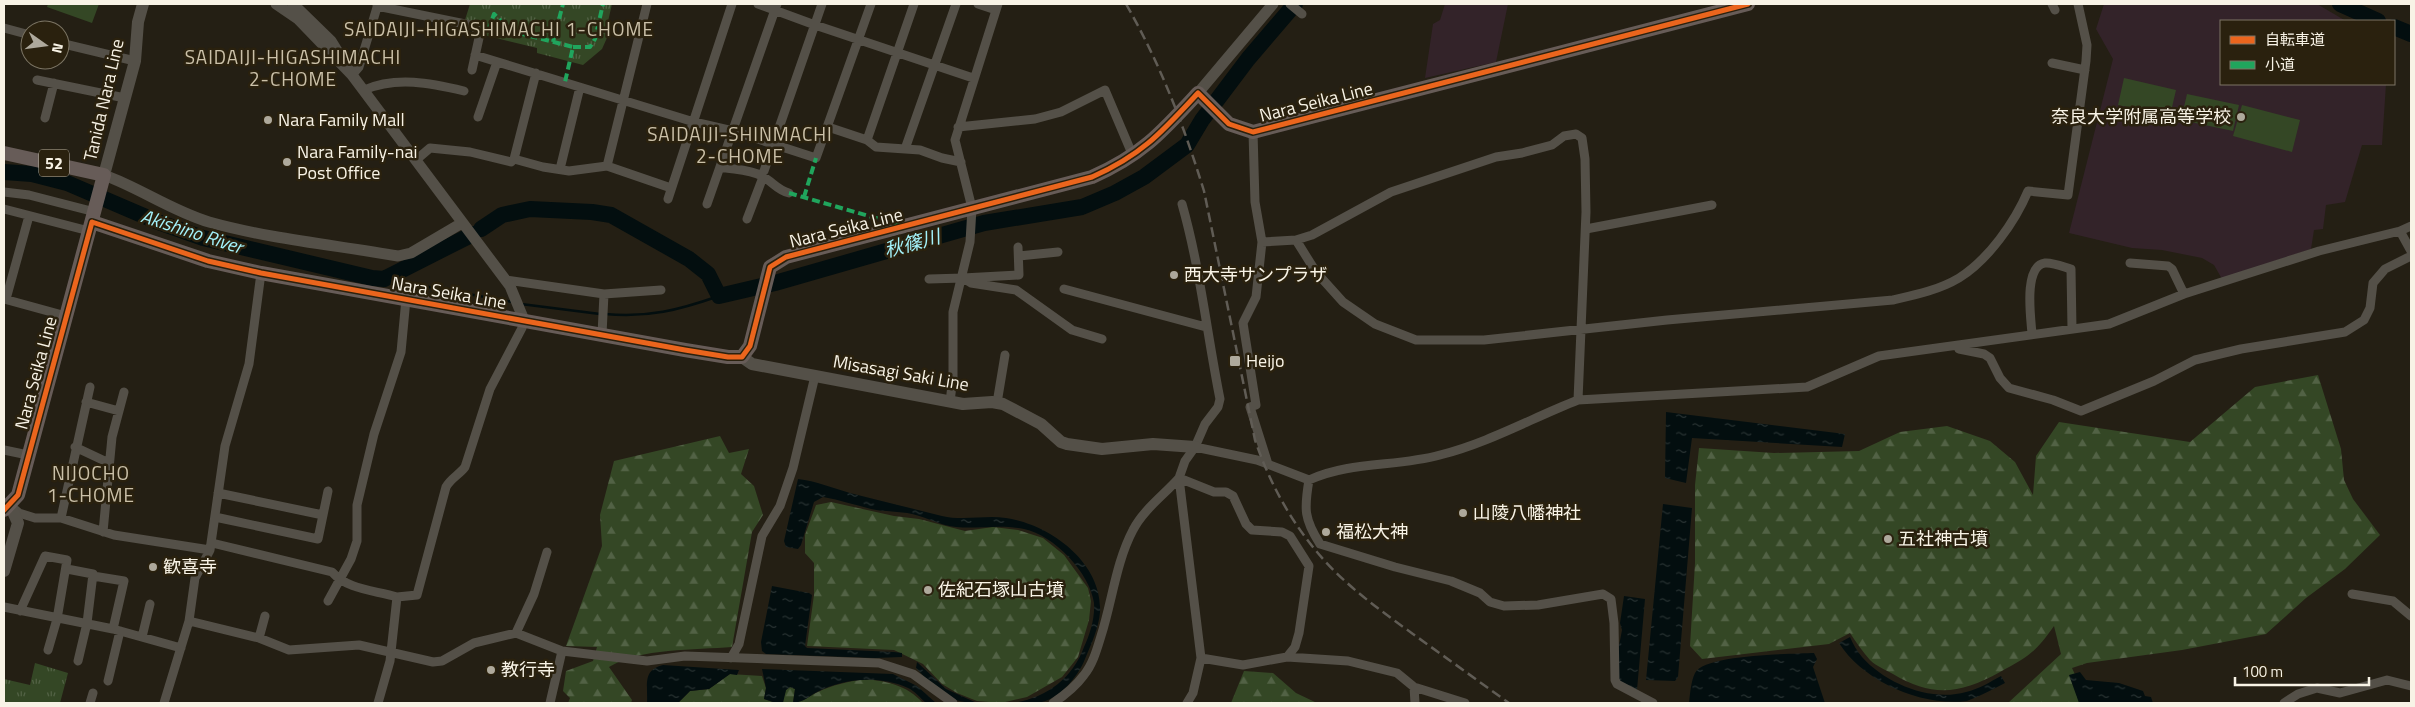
<svg xmlns="http://www.w3.org/2000/svg" width="2415" height="707" font-family="'Titillium Web','Noto Sans JP',sans-serif">
	<style>
		.commercial { fill: #332329 }
		.grass { fill: #344725 }
		.forest { fill: url(#forest-firs) }
		.park { fill: url(#park-tufts) }
		.water { fill: url(#water-ripples) }
		.lines { fill: none; stroke-linecap: round; stroke-linejoin: round }
		.stream { stroke: #030e0f; stroke-width: 2.5 }
		.river { stroke: #030e0f; stroke-width: 16 }
		.minor { stroke: #545048; stroke-width: 9 }
		.tertiary { stroke: #545048; stroke-width: 11 }
		.secondary { stroke: #545048; stroke-width: 12 }
		.primary { stroke: #675c58; stroke-width: 14 }
		.rail { stroke: #605c55; stroke-width: 2.5; stroke-dasharray: 10 5; stroke-linecap: butt }
		.quiet { stroke: #20a55d; stroke-width: 4; stroke-dasharray: 8 4; stroke-linecap: butt }
		.cycleway-casing { stroke: #2a210e; stroke-width: 8 }
		.cycleway { stroke: #eb651d; stroke-width: 5 }
		.poi-dot { fill: #aea99c; stroke: #2a210e; stroke-width: 2 }
		.labels { text-anchor: middle; stroke-width: 5; stroke-linejoin: round; paint-order: stroke }
		.shield { fill: #2a210e; stroke: #bab4a5; stroke-width: 1 }
		.shield-label { font-size: 16px; font-weight: bold; fill: #f8f3e6 }
		.street-label { font-size: 18px; fill: #f8f3e6; stroke: #2a210e }
		.poi-label { font-size: 18px; fill: #f8f3e6; stroke: #2a210e; text-anchor: start }
		.neighbourhood-label { font-size: 19px; letter-spacing: 1px; fill: #cbc1a9; stroke: #2a210e }
		.water-label { font-size: 19px; font-style: italic; fill: #a4f3fb; stroke: #2a210e }
	</style>
	<defs>
		<pattern id="forest-firs" width="22" height="20" patternUnits="userSpaceOnUse" patternTransform="scale(1.25)"><rect width="22" height="20" fill="#344725"/><path d="M5 1l3.5 6h-7zM16 11l3.5 6h-7z" fill="#526245"/></pattern>
		<pattern id="park-tufts" width="24" height="20" patternUnits="userSpaceOnUse" patternTransform="scale(1.25)"><rect width="24" height="20" fill="#344725"/><path d="M3 7l-1-3M5 7V3M7 7l1-3M15 17l-1-3M17 17v-4M19 17l1-3" fill="none" stroke="#526245"/></pattern>
		<pattern id="water-ripples" width="26" height="14" patternUnits="userSpaceOnUse" patternTransform="scale(1.25)"><rect width="26" height="14" fill="#030e0f"/><path d="M2 4q2-2 4 0t4 0M15 11q2-2 4 0t4 0" fill="none" stroke="#283232"/></pattern>
	</defs>
	<rect width="100%" height="100%" fill="#241f14"/>
	<path class="commercial" d="M1445 4H1508L1496 62 1425 78 1433 24 1440 20Z
		M2104 4H2317L2346 21H2221V84H2386L2382 145H2362L2345 202 2326 205 2323 229 2314 230 2311 249 2222 279 2214 265 2202 258 2162 250 2132 248 2069 233 2113 59 2096 29Z"/>
	<path class="grass" d="M48 4H99L92 23 47 7Z
		M2124 78 2176 90 2170 116 2118 105Z
		M2187 94 2239 105 2233 131 2181 120Z
		M2242 105 2300 120 2292 152 2233 136Z"/>
	<path class="forest" d="M2318 375 2341 449 2344 480 2353 499 2380 535 2345 569 2306 598 2266 634 2182 650 2087 663 2072 668 2088 703H2008L2061 654 2054 626C2035 653 2028 657 2000 672 1960 694 1933 698 1893 674 1886 670 1876 666 1870 660 1863 652 1856 642 1850 633L1829 644 1702 659 1690 646 1695 563V485L1699 448 1774 453 1859 451 1900 432 1947 426 1990 441 2015 462 2033 495 2036 456 2059 422 2190 442 2255 387Z
		M720 436 729 453 749 449 741 474 754 486 763 515 752 532 732 647C695 650 640 648 609 667L632 700 631 703H568L570 698 563 691 566 671 593 661 597 647 566 646 602 546 600 515 614 461Z
		M831 502 894 516 919 519 965 531 993 527 1018 530 1043 538 1064 555 1088 588 1091 601 1089 620 1078 657 1062 677 1027 697 1001 703 977 701 957 693 942 684 923 664 894 650 807 646 814 595V563L805 553V535L816 505Z
		M1244 671 1273 673 1296 693 1317 703H1231Z
		M730 674 762 676 766 688 764 699 776 703H678L690 691 709 689Z
		M864 679C886 681 907 685 923 703H782L786 690 790 687 795 689 793 702C806 701 807 697 818 692 832 685 848 682 864 679Z"/>
	<path class="park" d="M470 4H612L606 30 610 31 602 49 583 65 537 53V48L484 35 478 24 465 20Z
		M35 663 68 673 60 703H4V679L30 685Z"/>
	<path class="water" d="M1666 412 1845 434 1842 447 1692 438 1686 483 1665 478Z
		M798 479C816 481 833 488 850 493 880 501 911 508 942 516 963 521 985 515 1006 518 1050 524 1103 563 1100 612 1099 627 1091 645 1085 659 1078 677 1058 701 1037 703 1029 704 1021 703 1014 703 1047 697 1072 679 1084 647 1090 634 1095 618 1094 603 1090 573 1054 535 1024 529 1001 524 979 529 956 527 941 526 927 517 912 514 899 511 885 512 871 509 855 505 840 500 823 497L814 502 801 545 798 549 786 547 784 541Z
		M1663 504 1692 508 1678 677 1675 681 1646 680Z
		M772 586 809 593 812 595 805 646 807 648 894 652 902 653V657L875 658 766 654 762 651 761 642Z
		M1624 596 1645 599 1637 690 1618 681V651L1622 630 1620 623Z
		M1850 637C1853 644 1857 651 1862 657 1886 684 1931 702 1966 692 1979 689 1990 682 2001 676L2005 683C1993 689 1980 696 1967 701 1921 707 1863 681 1839 643Z
		M1814 653 1817 659 1813 667 1825 703H1689C1690 694 1691 681 1695 673 1704 654 1792 654 1814 653Z
		M917 662 946 689 977 703C947 703 936 689 916 668Z
		M663 665 739 670 737 675 730 674 709 689 690 691 678 703H647C648 685 642 670 663 665Z
		M762 669 893 674 917 686 936 703H926C920 698 915 691 908 688 880 675 844 678 817 692 806 698 806 701 793 703L795 689 790 687 786 690 783 703H776L764 699 766 688Z
		M2080 672 2086 680 2119 683 2143 691 2145 696 2151 697 2153 703H2079L2069 675Z"/>
	<g class="lines">
		<path class="stream" d="M384 279 513 302
			M521 304 600 314
			M605 314C648 318 679 310 719 296"/>
		<path class="river" d="M2340 4 2378 21
			M2394 27 2411 34
			M4 172 32 174 67 183 158 222 203 238 372 278 384 279 473 234
			M481 229 502 215 530 209 592 212 611 215 689 259 708 274 719 296 775 283 984 223 1082 207 1115 193 1144 177 1187 145 1202 120 1248 59 1295 4"/>
		<path class="minor" d="M758 4 815 25 973 78
			M978 4 996 10
			M1290 4 1302 14
			M2052 4 2055 10
			M377 6 475 26 479 38 472 70
			M4 28 30 35
			M60 43 135 61
			M475 55 694 122 733 131 816 158 871 4
			M2052 63 2085 70
			M352 75 359 67 378 4
			M37 80 125 98
			M364 90C396 76 431 83 464 91
			M478 117 497 62
			M45 118 54 83
			M828 127 867 140 876 147 920 150 942 158 961 162
			M958 127 1035 119 1061 112 1105 90 1133 156
			M1253 132 1255 202 1262 242 1256 297 1243 323 1256 405 1250 407 1268 464
			M867 140 914 4
			M905 149 956 4
			M514 159 536 73
			M416 160 430 148 470 152 511 162 514 159 543 167 569 171 607 166 671 188
			M607 166 647 4
			M720 167C735 170 749 169 762 176 773 182 777 190 789 193
			M560 169 580 87
			M764 171 822 4
			M4 192 29 195 95 212
			M668 199 732 4
			M707 204 777 4
			M1182 204C1200 267 1207 334 1220 399L1218 407 1205 424 1195 447 1185 461 1179 478 1201 658 1193 693 1187 703
			M4 209 89 231
			M747 219 763 177
			M1586 229 1712 205
			M2400 231 2411 251
			M1296 240 1316 272 1343 302 1375 324 1416 340H1484L1667 320 1893 300C1915 295 1939 290 1959 278 1988 260 2015 222 2028 191L2068 195 2086 61 2087 45 2078 4
			M1262 242 1296 240 1312 235 1391 192 1496 157 1522 153 1552 145 1564 136 1576 134 1582 138 1585 159 1586 212 1578 400
			M1019 256 1058 252
			M2130 263 2168 266 2172 269 2184 294
			M963 278 1019 275 1018 247
			M929 279 963 278 971 283 1016 290 1072 330 1102 339
			M506 280 604 294 661 290
			M1064 289 1206 327
			M4 299 66 316
			M6 299 29 216
			M602 334 604 294
			M2032 334C2031 319 2023 266 2045 263 2052 262 2064 267 2071 269L2072 329
			M1959 345V349L1984 354 1990 358 2000 378 2009 388 2053 400 2081 411 2154 381 2195 360 2241 349 2345 332 2364 320 2370 308 2373 283 2385 269 2411 256
			M86 402 119 411
			M950 402 953 377V312L970 242 972 208 955 140 998 4
			M997 403 1005 355
			M75 447 109 463
			M1195 447 1257 460 1309 480C1350 461 1397 467 1440 455 1488 443 1532 418 1578 400L1807 387 1879 356 2109 324 2184 294 2319 251 2400 231 2411 226
			M4 450 28 455
			M1309 480C1304 509 1304 519 1320 544L1395 567 1451 581 1480 593 1490 602 1504 606 1538 605 1603 594 1611 599 1614 623 1615 680 1617 684 1653 703
			M218 493 323 515 328 491
			M12 507 19 513 35 518H61L114 535 210 550 225 446 249 364 261 273
			M215 517 318 539 323 515
			M61 518 90 387
			M103 532 112 437 124 392
			M212 543 332 572C348 590 374 590 397 597
			M67 569 93 574 87 623 78 661
			M93 576 124 581 113 629
			M2352 594 2393 601 2411 616
			M328 601 351 559 357 541V505L374 434 401 352 406 299
			M4 607 113 629 181 648
			M20 611 45 556 67 560 57 619 48 650
			M189 621 259 638 289 650 359 645 433 662 442 661 474 643 516 633 562 651 647 661 685 656 879 663 913 674 953 703
			M516 633 534 594 547 552
			M142 637 150 604
			M259 638 265 616
			M731 658 739 644 762 536 780 506 793 468 815 376
			M1201 658 1243 665 1287 657 1348 661 1397 673 1414 687 1465 703
			M108 681 120 631
			M1414 687 1415 703
			M90 703 93 693
			M164 703 189 621 195 578 210 550
			M378 703 390 661 397 597 417 595 446 487C451 478 459 475 465 467L490 389 522 328 524 320
			M550 703 562 651
			M1053 703C1065 695 1076 686 1084 675 1093 664 1097 649 1101 636 1112 602 1116 562 1133 530 1143 510 1164 495 1179 478L1214 492H1226L1233 496 1246 524 1252 530 1282 532 1290 536 1309 566 1299 633 1295 647 1287 657
			M2284 703 2298 694 2317 688 2340 693 2387 680 2411 686"/>
		<path class="tertiary" d="M276 4 298 19 352 75 331 41 293 4
			M352 75 510 286 524 320
			M1198 93 1273 4
			M104 175C140 188 172 211 209 222 270 239 335 245 398 256L411 253 462 223"/>
		<path class="secondary" d="M104 175 135 61 138 22 143 4
			M742 357 752 364 963 404 992 402 1003 404 1041 424 1061 442 1067 444 1102 449 1153 444 1195 447
			M4 571 18 523 10 505"/>
		<path class="primary" d="M4 153 104 175 18 495 4 510
			M92 222 208 261 261 273 685 350 728 357H742L750 346 770 267 786 257 1092 177C1142 155 1162 132 1198 93L1229 124 1253 132 1748 4"/>
		<path class="rail" d="M1126 4C1160 63 1184 126 1204 191L1255 440C1270 484 1292 524 1323 559 1349 588 1381 611 1413 634 1445 657 1477 680 1509 703"/>
		<path class="quiet" d="M478 35 488 31 494 14 511 31 573 47 565 82
			M553 42 563 4
			M573 47H590L595 39 603 4
			M789 193 900 225
			M804 197 816 158"/>
		<defs>
			<path id="cycleway" d="M4 510 18 495 92 222 208 261 261 273 685 350 728 357H742L750 346 770 267 786 257 1092 177C1142 155 1162 132 1198 93L1229 124 1253 132 1748 4"/>
		</defs>
		<use href="#cycleway" class="cycleway-casing"/>
		<use href="#cycleway" class="cycleway"/>
	</g>
	<g class="poi-dot">
		<circle cx="2241" cy="117" r="5"/>
		<circle cx="268" cy="120" r="5"/>
		<circle cx="287" cy="162" r="5"/>
		<circle cx="1174" cy="275" r="5"/>
		<rect x="1229" y="355" width="12" height="12" rx="2.5"/>
		<circle cx="1463" cy="513" r="5"/>
		<circle cx="1326" cy="532" r="5"/>
		<circle cx="1888" cy="539" r="5"/>
		<circle cx="153" cy="567" r="5"/>
		<circle cx="928" cy="590" r="5"/>
		<circle cx="491" cy="670" r="5"/>
	</g>
	<g class="labels">
		<rect class="shield" x="39" y="149.5" width="30" height="27" rx="4"/>
		<g class="shield-label">
			<text x="54" y="169">52</text>
		</g>
		<g class="street-label">
			<text transform="translate(104 100) rotate(-77)" y="6">Tanida Nara Line</text>
			<text transform="translate(1316 102) rotate(-14)" y="6">Nara Seika Line</text>
			<text transform="translate(846 228) rotate(-14)" y="6">Nara Seika Line</text>
			<text transform="translate(449 293) rotate(10)" y="6">Nara Seika Line</text>
			<text transform="translate(36 373) rotate(-75)" y="6">Nara Seika Line</text>
			<text transform="translate(901 373) rotate(10)" y="6">Misasagi Saki Line</text>
		</g>
		<g class="poi-label">
			<text x="2231" y="123" text-anchor="end">奈良大学附属高等学校</text>
			<text x="278" y="126">Nara Family Mall</text>
			<text x="297" y="158">Nara Family-nai<tspan x="297" dy="21">Post Office</tspan></text>
			<text x="1184" y="281">西大寺サンプラザ</text>
			<text x="1246" y="367">Heijo</text>
			<text x="1473" y="519">山陵八幡神社</text>
			<text x="1336" y="538">福松大神</text>
			<text x="1898" y="545">五社神古墳</text>
			<text x="163" y="573">歓喜寺</text>
			<text x="938" y="596">佐紀石塚山古墳</text>
			<text x="501" y="676">教行寺</text>
		</g>
		<g class="neighbourhood-label">
			<text x="499" y="36">SAIDAIJI-HIGASHIMACHI 1-CHOME</text>
			<text x="293" y="64">SAIDAIJI-HIGASHIMACHI<tspan x="293" dy="22">2-CHOME</tspan></text>
			<text x="740" y="141">SAIDAIJI-SHINMACHI<tspan x="740" dy="22">2-CHOME</tspan></text>
			<text x="91" y="480">NIJOCHO<tspan x="91" dy="22">1-CHOME</tspan></text>
		</g>
		<g class="water-label">
			<text transform="translate(192 231) rotate(18)" y="7">Akishino River</text>
			<text transform="translate(912 243) rotate(-15)" y="7">秋篠川</text>
		</g>
	</g>
	<rect width="2415" height="707" fill="none" stroke="#f8f3e6" stroke-width="10"/>
	<rect x="2220" y="20" width="175" height="65" fill="#2a210e" stroke="#7c7564"/>
	<rect x="2230" y="36" width="25" height="8" fill="#eb651d" stroke="#7c7564"/>
	<text x="2265" y="45" font-size="15" fill="#f8f3e6">自転車道</text>
	<rect x="2230" y="61" width="25" height="8" fill="#20a55d" stroke="#7c7564"/>
	<text x="2265" y="70" font-size="15" fill="#f8f3e6">小道</text>
	<g transform="translate(45 45) rotate(104)"><circle r="24" fill="#2a210e" stroke="#7c7564"/>
	<path d="M0-4L9 19L0 12L-9 19Z" fill="#aea99c"/>
	<text y="-8" font-size="14" font-weight="bold" text-anchor="middle" fill="#f8f3e6">N</text>
	</g>
	<path d="M2235 677v8h134v-8" fill="none" stroke="#f8f3e6" stroke-width="2.5"/>
	<text x="2242" y="677" font-size="15" fill="#f8f3e6" stroke="#2a210e" stroke-width="4" paint-order="stroke">100 m</text>
</svg>
